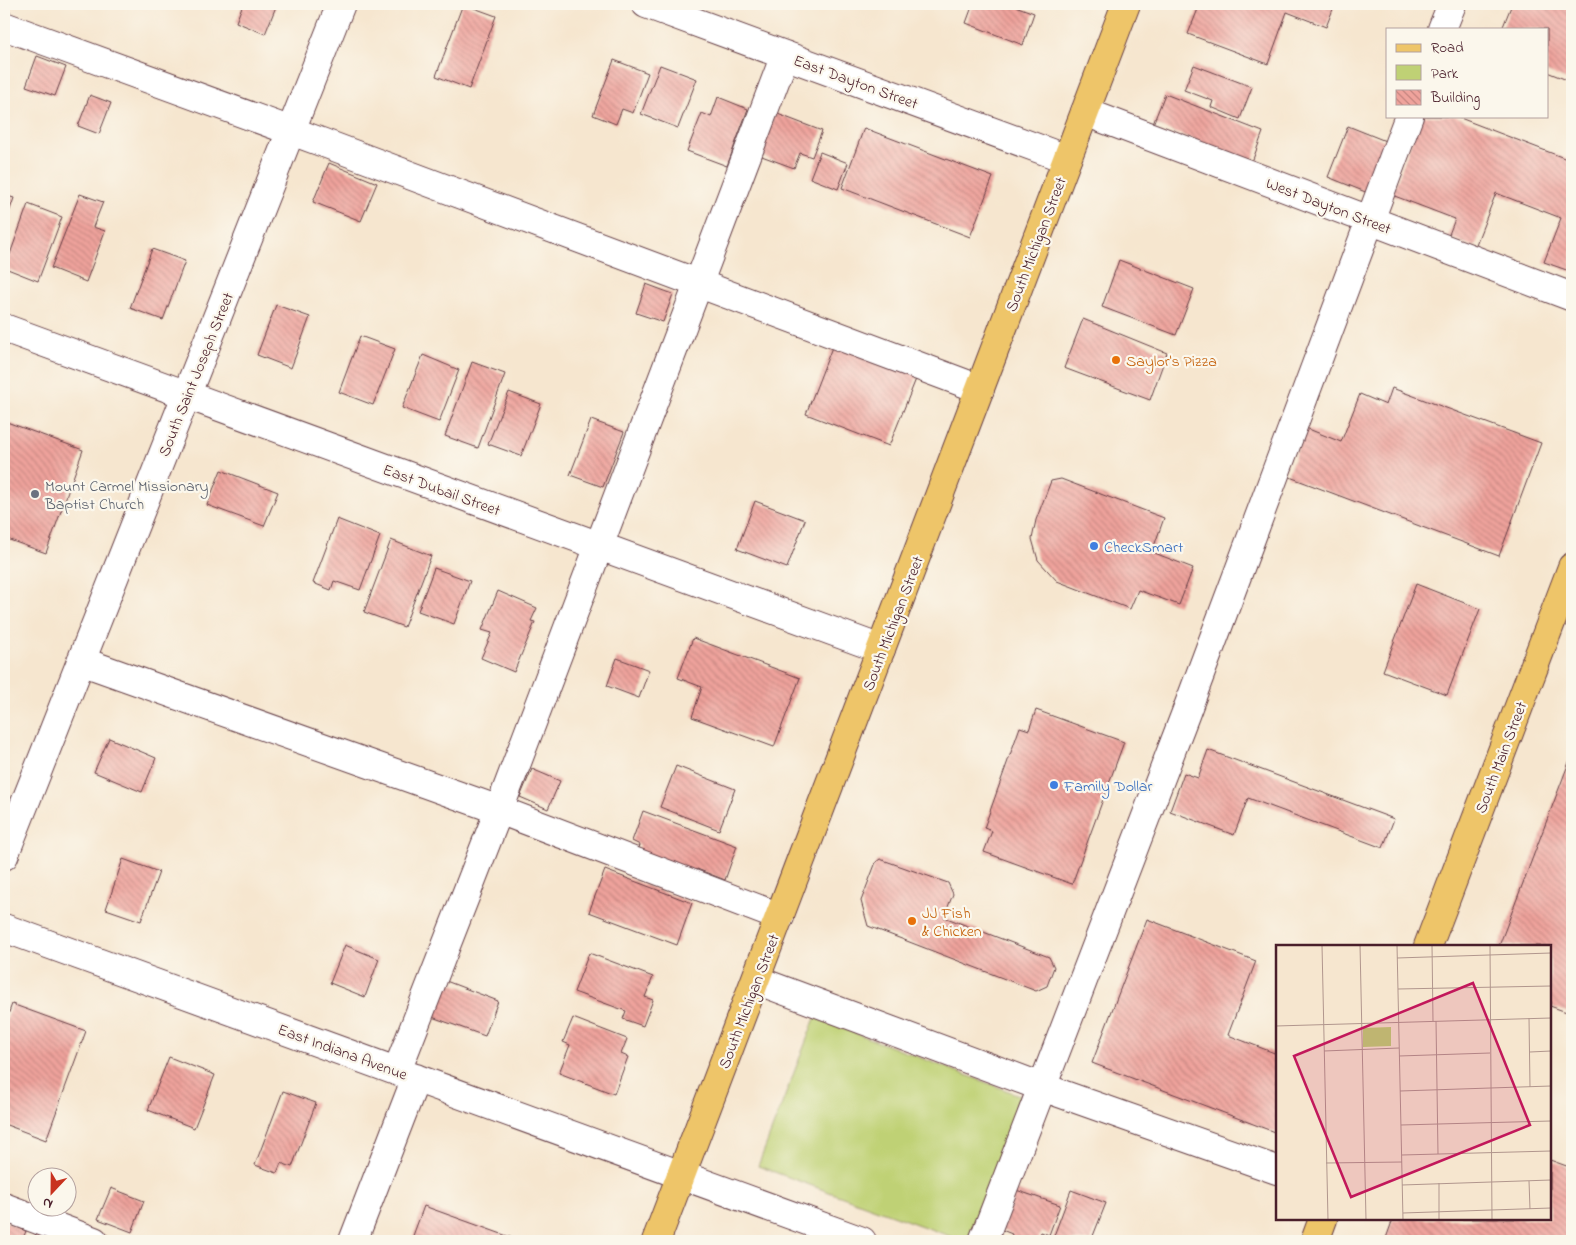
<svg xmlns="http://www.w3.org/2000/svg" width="1576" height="1245" font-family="'Indie Flower',sans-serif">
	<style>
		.green { fill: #bfd175; stroke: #847850 }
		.building { fill: url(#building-back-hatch) }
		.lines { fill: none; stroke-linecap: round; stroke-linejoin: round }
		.minor-casing { stroke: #643d44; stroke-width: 30 }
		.major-casing { stroke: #643d44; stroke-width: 30 }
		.minor { stroke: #fff; stroke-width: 28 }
		.major { stroke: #eec569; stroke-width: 28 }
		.food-dot { fill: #e8710a; stroke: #fbf7ec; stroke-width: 2 }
		.worship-dot { fill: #6b7280; stroke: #fbf7ec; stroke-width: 2 }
		.shop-dot { fill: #3f7fe0; stroke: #fbf7ec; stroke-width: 2 }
		.labels { text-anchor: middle; stroke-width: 4.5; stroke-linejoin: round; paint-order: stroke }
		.street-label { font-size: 16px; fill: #4a1f2b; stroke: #fbf7ec }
		.food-label { font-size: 16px; fill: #c56008; stroke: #fbf7ec; text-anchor: start }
		.worship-label { font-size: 16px; fill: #5b616d; stroke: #fbf7ec; text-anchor: start }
		.shop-label { font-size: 16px; fill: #366cbe; stroke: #fbf7ec; text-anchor: start }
		.inset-road { fill: none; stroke: #b1968d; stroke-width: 1 }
		.view { fill: #c2185b; fill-opacity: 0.15; stroke: #c2185b; stroke-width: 2.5 }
		.inset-edge { fill: none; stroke: #4a1f2b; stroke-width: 2.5 }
	</style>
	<defs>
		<pattern id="building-back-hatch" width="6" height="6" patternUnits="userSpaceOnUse" patternTransform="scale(1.25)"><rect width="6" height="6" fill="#efa39c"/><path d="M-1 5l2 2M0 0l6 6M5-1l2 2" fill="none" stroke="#c4847f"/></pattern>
	</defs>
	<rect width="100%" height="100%" fill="#fbf7ec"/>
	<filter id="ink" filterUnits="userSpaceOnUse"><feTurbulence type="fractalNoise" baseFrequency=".02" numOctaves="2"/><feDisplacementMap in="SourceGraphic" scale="10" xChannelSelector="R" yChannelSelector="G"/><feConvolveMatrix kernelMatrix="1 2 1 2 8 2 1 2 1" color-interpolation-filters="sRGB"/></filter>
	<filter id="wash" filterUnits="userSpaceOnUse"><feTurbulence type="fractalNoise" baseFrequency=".0096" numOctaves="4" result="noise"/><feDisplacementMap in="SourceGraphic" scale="20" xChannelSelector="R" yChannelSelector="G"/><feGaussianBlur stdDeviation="1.12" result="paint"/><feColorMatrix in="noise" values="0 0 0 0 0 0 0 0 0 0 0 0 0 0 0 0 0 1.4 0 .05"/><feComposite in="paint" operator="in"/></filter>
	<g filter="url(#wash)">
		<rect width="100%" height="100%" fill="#f6e6cf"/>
		<path class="green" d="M815 1018 1027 1098 973 1241H963L758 1166Z"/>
		<g id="blocks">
			<path class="building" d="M243 4H277L265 34 236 22Z
				M463 4 496 16 469 89 436 76Z
				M973 4H1010L1034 13 1023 45 966 23Z
				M1200 4H1335L1326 27 1287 12 1268 64 1188 34Z
				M1512 4H1572V82L1547 72V29H1502Z
				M37 56 66 67 55 96 26 86Z
				M614 60 648 73 633 113 622 109 616 124 593 115Z
				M660 65 697 79 678 128 641 114Z
				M1194 65 1252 87 1240 119 1211 107 1213 101 1184 90Z
				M1165 94 1263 132 1252 162 1153 124Z
				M90 95 111 103 99 134 78 126Z
				M718 97 748 109 727 166 687 151 702 113 711 117Z
				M775 113 822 131 812 157 800 153 794 168 759 155Z
				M1421 116H1455L1572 161V272L1544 262 1561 218 1496 193 1475 247 1448 237 1455 219 1392 195Z
				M1348 126 1388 142 1368 193 1328 177Z
				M864 128 993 177 970 237 842 188Z
				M820 152 848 163 838 189 810 178Z
				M329 163 377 183 361 221 313 202Z
				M80 194 103 202 93 227 105 231 86 282 51 268Z
				M4 195 14 198 4 227Z
				M28 204 62 217 38 281 5 268Z
				M152 249 185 261 163 320 130 308Z
				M1119 260 1194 289 1176 335 1102 307Z
				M646 284 673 294 663 322 636 313Z
				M276 305 310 317 291 368 257 355Z
				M1083 319 1167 353 1150 400 1064 368Z
				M360 336 395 349 373 405 339 392Z
				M834 342 918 374 889 446 806 414Z
				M423 355 459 370 439 422 402 408Z
				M472 362 505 374 478 448 445 436Z
				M1392 388 1541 443 1499 556 1287 476 1306 428 1341 442 1360 394 1386 405Z
				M509 392 541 404 521 456 488 444Z
				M591 420 624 432 603 487 570 475Z
				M4 421 83 450 46 553 4 538Z
				M221 470 278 492 264 526 207 505Z
				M1061 479 1164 518 1152 552 1193 568 1179 605 1138 590 1130 609 1057 581 1038 560 1032 539 1036 520 1051 481Z
				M755 501 805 520 787 568 737 549Z
				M337 519 380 536 360 590 334 581 331 590 313 583Z
				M391 540 431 556 404 627 364 612Z
				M434 568 470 581 454 624 418 611Z
				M1416 584 1480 609 1447 695 1383 671Z
				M498 591 537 608 531 621 535 622 514 672 481 658 492 633 482 630Z
				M693 638 800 678 774 747 692 717 702 687 678 678Z
				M617 658 649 670 639 698 607 686Z
				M1036 710 1124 742 1072 884 984 852 992 831 984 828 1020 727 1029 730Z
				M109 738 156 758 142 792 94 772Z
				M1208 750 1394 819 1383 848 1248 798 1234 835 1170 811 1184 773 1198 778Z
				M1571 757 1572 758V1014L1550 1006V946H1499Z
				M676 766 735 789 719 830 660 807Z
				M532 769 560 781 548 809 520 797Z
				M643 811 737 846 725 880 697 869 694 878 636 857 640 845 632 841Z
				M123 859 159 872 141 921 106 909Z
				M880 859 948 883 953 894 944 917 1049 957 1054 967 1047 986 1036 991 868 926 861 901 876 862Z
				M605 870 692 903 677 945 589 912Z
				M1147 919 1256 961 1228 1035 1277 1054V1133L1092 1063Z
				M345 945 379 959 365 997 330 983Z
				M589 953 653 977 645 997 653 1000 643 1026 623 1019 626 1011 574 992Z
				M446 981 498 1001 485 1036 432 1017Z
				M12 1004 86 1031 46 1140 4 1124V1026Z
				M573 1018 627 1039 621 1054 628 1057 614 1094 559 1073 570 1045 563 1042Z
				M169 1057 215 1075 194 1128 148 1110Z
				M283 1091 316 1103 292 1167 281 1163 277 1173 255 1165Z
				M1550 1160 1572 1168V1241H1385L1393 1219H1550Z
				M111 1188 144 1201 132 1232 98 1219Z
				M1016 1190 1060 1205 1049 1235 1041 1232 1038 1241H1010L1012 1234 1002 1230Z
				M1071 1190 1106 1203 1091 1241H1052Z
				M424 1206 521 1241H411Z
				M4 1221 26 1231 22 1241H4Z
				M36 1234 55 1241H32Z"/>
		</g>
	</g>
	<g filter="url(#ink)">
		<use href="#blocks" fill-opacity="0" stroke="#643d44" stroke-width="1"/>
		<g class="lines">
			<defs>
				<path id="minor" d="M646 4 1067 159
					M4 26 324 143 980 389
					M1442 29 1452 4
					M1085 112 1572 297
					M4 328 881 649
					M81 661 499 810 780 917
					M4 856 341 4
					M4 928 862 1241
					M756 980 1042 1087 1277 1170
					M397 1071 499 810 785 55
					M4 1207 94 1241
					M353 1241 416 1078
					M983 1241 1185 715 1409 116"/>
				<path id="major" d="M1428 946 1572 567
					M656 1241 1126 4
					M1315 1241 1323 1219"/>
			</defs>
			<use href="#minor" class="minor-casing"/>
			<use href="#major" class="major-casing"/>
			<use href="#minor" class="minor"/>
			<use href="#major" class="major"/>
		</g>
	</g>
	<g class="food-dot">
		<circle cx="1116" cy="360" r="5"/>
		<circle cx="912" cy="921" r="5"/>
	</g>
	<circle class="worship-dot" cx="35" cy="494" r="5"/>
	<g class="shop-dot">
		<circle cx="1094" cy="546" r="5"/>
		<circle cx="1054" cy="785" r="5"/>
	</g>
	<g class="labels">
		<g class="street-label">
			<text transform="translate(856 81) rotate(20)" y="6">East Dayton Street</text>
			<text transform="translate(1329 205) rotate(21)" y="6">West Dayton Street</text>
			<text transform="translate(1035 244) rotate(-69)" y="6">South Michigan Street</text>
			<text transform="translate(195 374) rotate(-68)" y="6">South Saint Joseph Street</text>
			<text transform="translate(442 489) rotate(20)" y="6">East Dubail Street</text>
			<text transform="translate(892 623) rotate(-69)" y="6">South Michigan Street</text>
			<text transform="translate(1500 757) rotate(-69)" y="6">South Main Street</text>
			<text transform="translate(748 1001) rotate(-69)" y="6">South Michigan Street</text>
			<text transform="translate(343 1051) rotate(20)" y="6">East Indiana Avenue</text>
		</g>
		<g class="food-label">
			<text x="1126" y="366">Saylor's Pizza</text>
			<text x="922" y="918">JJ Fish<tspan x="922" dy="18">&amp; Chicken</tspan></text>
		</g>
		<g class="worship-label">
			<text x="45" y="491">Mount Carmel Missionary<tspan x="45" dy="18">Baptist Church</tspan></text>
		</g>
		<g class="shop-label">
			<text x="1104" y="552">CheckSmart</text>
			<text x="1064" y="791">Family Dollar</text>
		</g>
	</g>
	<g transform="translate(1276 945)">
		<rect width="275" height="275" fill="#f6e6cf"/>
		<path d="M115 82V101L87 102V83Z" fill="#bfd175"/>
		<path class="inset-road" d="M46 0 52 275M84 0 90 275M121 0 127 275M156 0 157 76M214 0 216 275M121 13 275 8M122 44 275 41M253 73 254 142M160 76 162 209M0 81 275 73M48 106 123 103M254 107 275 106M123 111 214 108M124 146 275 141M125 180 275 176M126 210 275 206M50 218 126 217M253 236 254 264M163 238V275M126 240 275 235M127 268 275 263"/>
		<path class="view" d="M197 38 254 180 75 252 18 111Z"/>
		<rect width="275" height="275" class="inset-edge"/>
	</g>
	<rect width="1576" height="1245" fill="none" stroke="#fbf7ec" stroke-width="20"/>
	<rect x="1386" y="28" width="162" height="90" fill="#fbf7ec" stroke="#b4a19f"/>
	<rect x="1396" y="44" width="25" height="8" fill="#eec569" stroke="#b4a19f"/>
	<text x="1431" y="52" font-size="15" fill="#4a1f2b">Road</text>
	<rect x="1396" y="65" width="25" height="15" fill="#bfd175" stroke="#b4a19f"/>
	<text x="1431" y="78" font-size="15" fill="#4a1f2b">Park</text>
	<rect x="1396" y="90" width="25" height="15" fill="url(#building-back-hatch)" stroke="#b4a19f"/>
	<text x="1431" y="102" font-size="15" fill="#4a1f2b">Building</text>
	<g transform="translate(52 1192) rotate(202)"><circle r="24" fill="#fbf7ec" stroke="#b4a19f"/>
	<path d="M0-4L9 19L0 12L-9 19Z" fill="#c8321e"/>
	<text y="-8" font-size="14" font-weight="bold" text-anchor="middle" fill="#4a1f2b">N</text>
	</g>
</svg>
